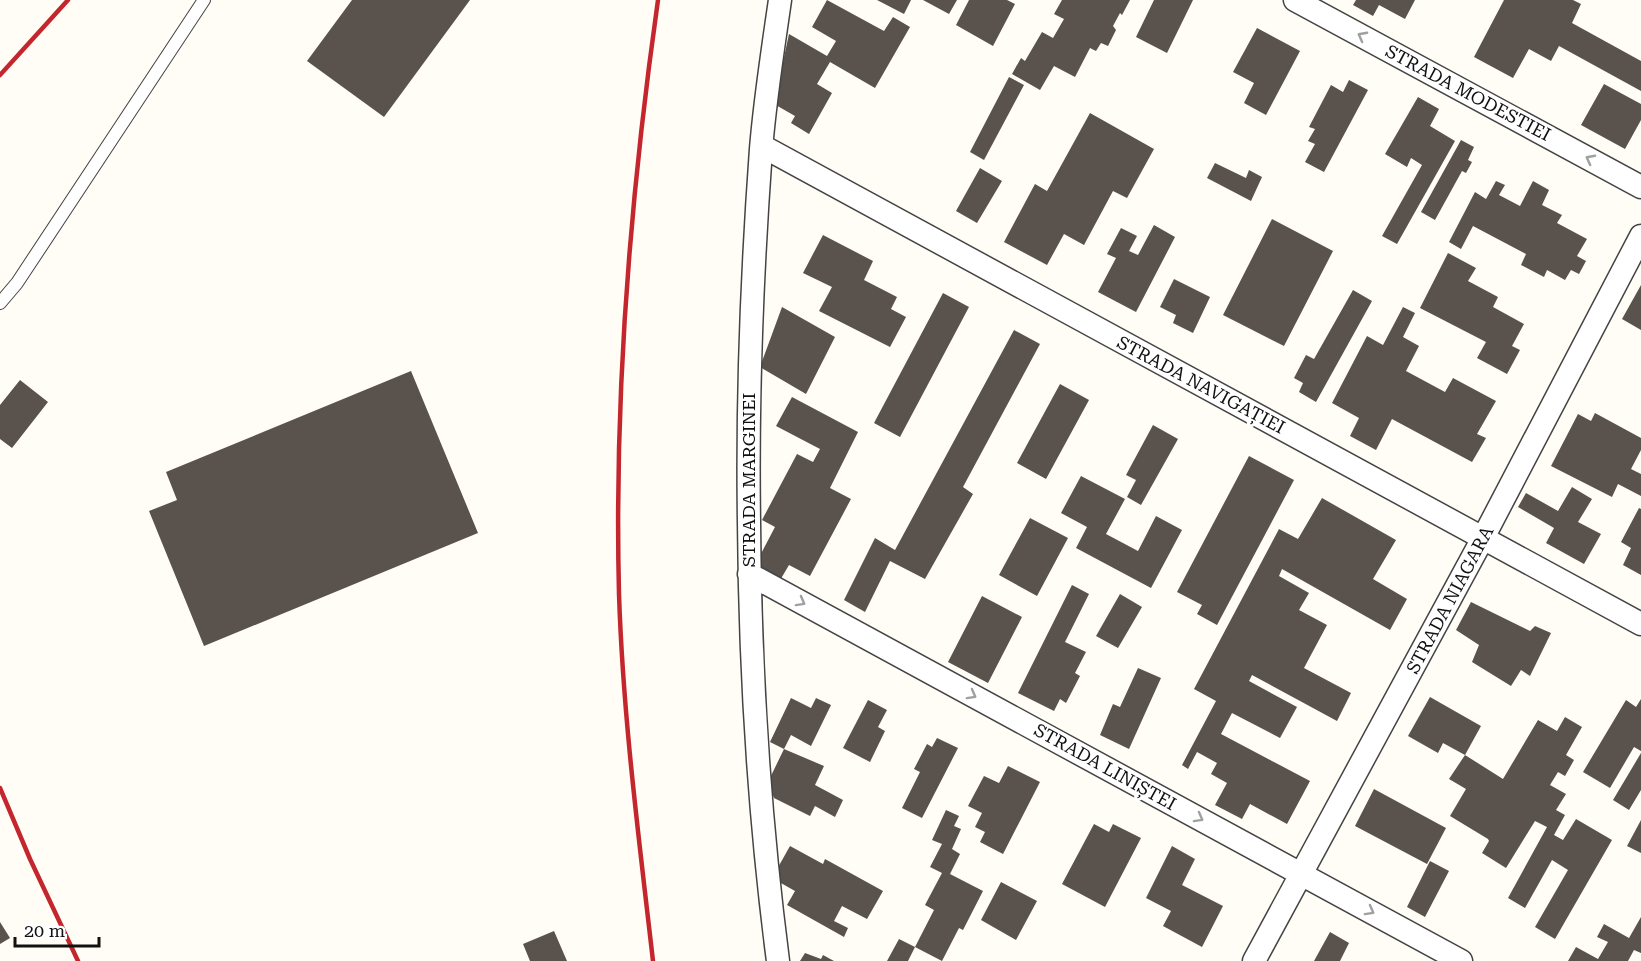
<svg xmlns="http://www.w3.org/2000/svg" width="1641" height="961" font-family="'Roboto Serif',serif">
	<style>
		.building { fill: #5a524d }
		.lines { fill: none; stroke-linecap: round; stroke-linejoin: round }
		.lane-casing { stroke: #444; stroke-width: 14 }
		.street-casing { stroke: #444; stroke-width: 25 }
		.lane { stroke: #fff; stroke-width: 12 }
		.street { stroke: #fff; stroke-width: 22 }
		.rail { stroke: #c4262e; stroke-width: 4.5 }
		.oneway { stroke: #a0a0a0 }
		.labels { text-anchor: middle; stroke-width: 6; stroke-linejoin: round; paint-order: stroke }
		.street-label { font-size: 18px; fill: #111; stroke: #fff }
	</style>
	<rect width="100%" height="100%" fill="#fffdf5"/>
	<path class="building" d="M352 0H470L384 117 307 61Z
		M827 0 884 31 893 17 910 27 875 88 830 62 817 84 832 93 809 134 791 123 795 116 774 104 789 34 827 56 836 41 812 27Z
		M877 0H911L904 14Z
		M923 0H957L949 14Z
		M969 0H1007L1015 4 993 46 956 25Z
		M1062 0H1130L1122 15 1120 13 1113 26 1116 30 1108 46 1101 43 1096 51 1090 48 1075 77 1054 66 1040 90 1012 74 1021 58 1025 61 1042 32 1053 38 1064 19 1054 14Z
		M1154 0H1193L1167 53 1136 37Z
		M1356 0H1415L1405 19 1379 5 1373 16 1353 5Z
		M1504 0H1573L1581 4 1572 23 1641 61V91L1559 46 1551 61 1529 49 1513 78 1474 57Z
		M1257 28 1300 51 1266 115 1244 103 1254 83 1233 72Z
		M1009 77 1024 85 984 160 970 152Z
		M1349 80 1368 90 1324 172 1305 162 1315 144 1308 141 1315 129 1309 127 1331 85 1343 92Z
		M1604 84 1641 104V120L1625 149 1581 125Z
		M1418 97 1439 109 1430 126 1455 141 1397 244 1382 236 1422 165 1411 158 1407 167 1385 154Z
		M1090 113 1154 149 1127 198 1113 191 1084 245 1064 234 1047 265 1004 242 1035 184 1047 191Z
		M1461 140 1474 147 1468 160 1472 162 1466 173 1462 171 1435 220 1421 212Z
		M1215 163 1246 178 1249 170 1262 177 1251 201 1207 178Z
		M980 168 1002 181 977 223 956 211Z
		M1496 181 1505 185 1499 195 1520 206 1533 181 1549 190 1542 205 1562 215 1557 223 1587 239 1577 256 1586 261 1579 274 1571 270 1565 280 1547 270 1544 277 1521 265 1526 254 1473 226 1461 249 1449 242 1475 192 1486 199Z
		M1272 219 1333 251 1284 346 1223 315Z
		M1154 225 1175 237 1136 312 1098 292 1116 258 1107 254 1121 228 1137 236 1129 251 1138 255Z
		M823 235 873 261 864 280 897 297 891 309 906 317 890 347 819 311 832 287 803 273Z
		M1448 253 1476 268 1468 281 1498 297 1493 307 1524 324 1512 346 1520 350 1507 374 1477 358 1486 342 1420 308Z
		M1174 279 1210 297 1193 333 1173 323 1176 315 1160 307Z
		M1641 285V330L1622 319Z
		M1353 290 1372 301 1316 402 1299 392 1303 383 1294 378 1306 355 1314 359Z
		M943 293 969 307 900 437 874 423Z
		M782 307 835 337 806 394 760 367Z
		M1403 307 1415 313 1403 337 1419 346 1406 371 1445 392 1453 378 1496 401 1477 434 1486 438 1472 462 1392 419 1376 450 1350 436 1359 418 1332 403 1367 336 1383 345Z
		M1014 330 1040 344 963 487 973 494 925 579 890 561 865 612 844 600 875 538 895 550Z
		M411 371 478 533 204 646 149 511 177 500 166 472Z
		M20 380 48 402 12 448 0 439V405Z
		M1060 384 1089 400 1046 479 1017 463Z
		M792 397 858 432 830 488 851 499 810 576 789 565 779 582 753 569 775 527 762 520 797 454 813 462 820 449 776 426Z
		M1595 413 1641 438V450L1631 469 1641 474V496L1618 484 1612 497 1551 466 1578 414 1591 421Z
		M1153 425 1178 439 1141 505 1127 497 1136 480 1126 475Z
		M1249 456 1294 480 1217 625 1197 614 1202 605 1177 592Z
		M1081 476 1125 499 1106 534 1138 551 1156 516 1182 530 1151 588 1076 548 1087 527 1061 513Z
		M1572 487 1592 499 1578 522 1601 534 1584 564 1546 543 1554 528 1518 507 1526 493 1558 511Z
		M1322 498 1396 540 1373 579 1407 599 1390 630 1282 569 1279 576 1309 593 1299 610 1327 625 1304 668 1351 693 1337 721 1252 675 1249 681 1297 707 1280 738 1232 713 1221 734 1310 781 1287 824 1250 804 1242 819 1215 805 1227 783 1211 774 1217 763 1197 752 1188 769 1182 765 1216 701 1194 689 1279 529 1298 539Z
		M1639 508 1641 509V575L1623 565 1631 548 1621 542Z
		M1030 518 1068 538 1037 596 999 575Z
		M1072 585 1089 594 1065 642 1086 652 1075 673 1080 676 1066 703 1060 699 1054 711 1018 693Z
		M1120 594 1142 607 1118 648 1096 636Z
		M982 596 1022 617 988 683 948 662Z
		M1471 602 1530 631 1535 626 1551 633 1530 676 1521 670 1511 686 1472 662 1479 645 1456 630Z
		M1138 668 1161 678 1129 749 1100 735 1113 704 1120 707Z
		M1430 697 1481 726 1465 755 1443 743 1438 753 1408 736Z
		M791 698 811 708 816 698 831 705 811 746 791 735 784 749 770 742Z
		M1641 699V751L1634 747 1610 788 1583 772 1626 700 1636 707Z
		M868 700 887 710 878 727 885 731 870 762 843 748Z
		M1565 717 1582 727 1566 755 1574 760 1565 776 1558 772 1550 785 1566 794 1556 810 1565 815 1554 835 1563 840 1576 819 1612 840 1555 939 1535 927 1568 870 1552 860 1525 908 1508 898 1547 827 1535 821 1506 868 1482 853 1489 841 1488 839 1450 816 1466 789 1449 779 1465 755 1503 779 1538 720 1557 731Z
		M937 738 958 748 922 818 902 808 920 772 914 769 927 744 932 747Z
		M784 749 824 766 815 785 843 800 835 817 815 806 810 816 774 798 768 782Z
		M1641 753V790L1629 810 1613 800Z
		M1008 766 1040 782 1003 854 980 842 985 832 975 827 982 813 968 806 984 776 999 783Z
		M1374 789 1446 828 1427 864 1355 826Z
		M946 810 959 816 954 826 961 829 952 849 960 854 950 874 983 891 963 930 959 928 942 961 915 947 934 910 925 905 942 873 930 867 942 844 932 840Z
		M1641 820V853L1627 846Z
		M1094 824 1109 832 1113 824 1141 838 1105 907 1062 884Z
		M790 846 823 864 825 859 883 891 867 919 842 906 834 921 848 928 844 937 787 905 795 891 772 878Z
		M1172 846 1195 859 1182 885 1223 906 1202 947 1163 926 1171 911 1146 898Z
		M1430 861 1449 871 1425 917 1407 907Z
		M1001 882 1037 901 1016 940 981 920Z
		M1641 917V953L1634 950 1628 961H1568L1576 947 1598 959 1608 942 1597 937 1604 924 1629 938Z
		M0 922 10 938 0 944Z
		M554 931 567 961H530L523 944Z
		M1330 932 1349 943 1340 961H1314Z
		M899 939 915 947 908 961H887Z
		M805 953 821 959 823 955 834 961H800Z"/>
	<g class="lines">
		<defs>
			<path id="lane" d="M0 303 17 283 204 0"/>
			<path id="street" d="M1295 0 1641 187
				M762 146 1641 624
				M749 574 1461 961
				M778 961C759 815 750 669 749 522 747 397 752 273 761 149 765 99 773 49 780 0
				M1254 961 1483 538 1641 236"/>
		</defs>
		<use href="#lane" class="lane-casing"/>
		<use href="#street" class="street-casing"/>
		<use href="#lane" class="lane"/>
		<use href="#street" class="street"/>
		<path class="rail" d="M0 75 68 0
			M0 788 30 859 78 961
			M653 961C639 839 623 717 619 594 614 395 630 197 658 0"/>
	</g>
	<defs><path id="oneway-chevron" d="M-2-3.5L2.5 0L-2 3.5" fill="none" stroke-width="1.6" stroke-linecap="round" stroke-linejoin="round" transform="scale(1.5)"/></defs>
	<g class="oneway">
		<use href="#oneway-chevron" transform="translate(1362 36) rotate(-152)"/>
		<use href="#oneway-chevron" transform="translate(1590 159) rotate(-152)"/>
		<use href="#oneway-chevron" transform="translate(801 602) rotate(29)"/>
		<use href="#oneway-chevron" transform="translate(972 695) rotate(29)"/>
		<use href="#oneway-chevron" transform="translate(1199 818) rotate(29)"/>
		<use href="#oneway-chevron" transform="translate(1370 911) rotate(29)"/>
	</g>
	<g class="labels">
		<g class="street-label">
			<text transform="translate(1468 93) rotate(28)" y="6">STRADA MODESTIEI</text>
			<text transform="translate(1201 385) rotate(28)" y="6">STRADA NAVIGAȚIEI</text>
			<text transform="translate(749 480) rotate(-90)" y="6">STRADA MARGINEI</text>
			<text transform="translate(1450 600) rotate(-62)" y="6">STRADA NIAGARA</text>
			<text transform="translate(1105 767) rotate(29)" y="6">STRADA LINIȘTEI</text>
		</g>
	</g>
	<path d="M15 937v9h84v-9" fill="none" stroke="#111111" stroke-width="3"/>
	<text x="24" y="937" font-size="18" fill="#111111" stroke="#ffffff" stroke-width="4.5" paint-order="stroke">20 m</text>
</svg>
